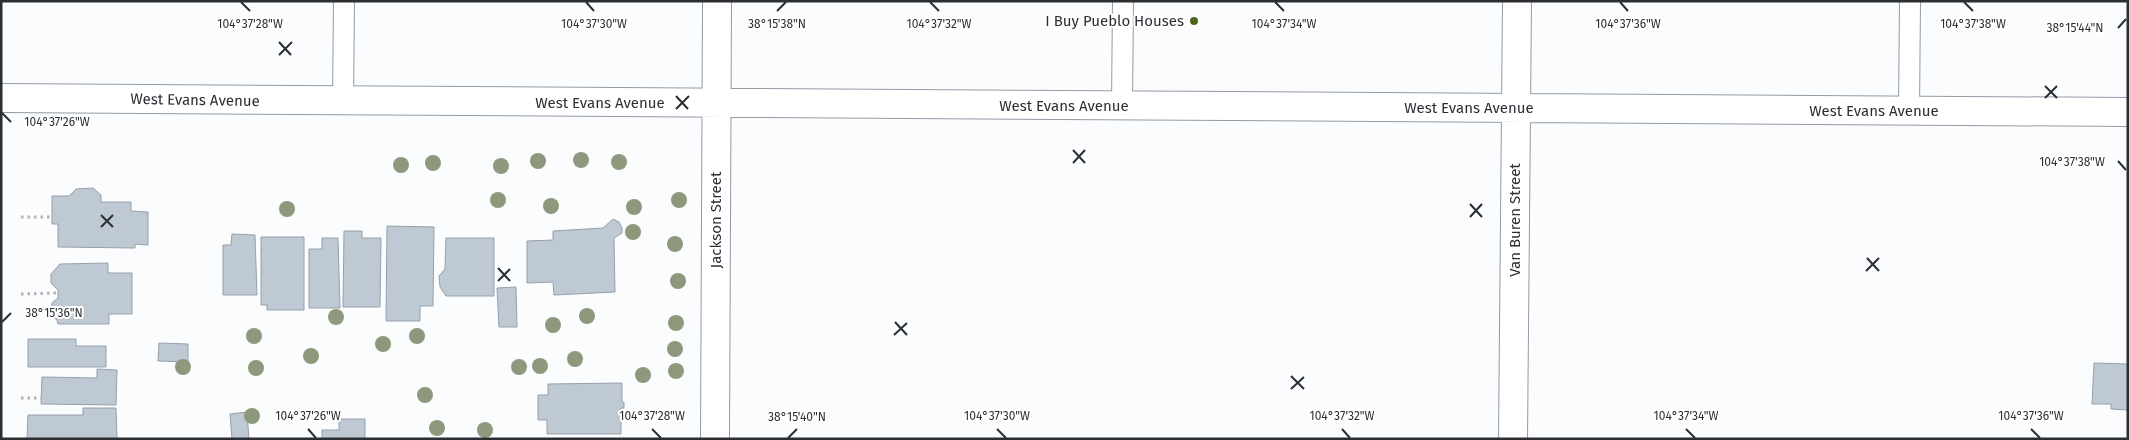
<svg xmlns="http://www.w3.org/2000/svg" width="2129" height="440" font-family="'Fira Sans',sans-serif">
	<style>
		.building { fill: #bec9d4; stroke: #96a0ab }
		.lines { fill: none; stroke-linecap: round; stroke-linejoin: round }
		.service-casing { stroke: #919ba6; stroke-width: 22 }
		.minor-casing { stroke: #919ba6; stroke-width: 30 }
		.path { stroke: #afb2b5; stroke-width: 3; stroke-dasharray: 2.5 4; stroke-linecap: butt }
		.service { stroke: #fff; stroke-width: 20 }
		.minor { stroke: #fff; stroke-width: 28 }
		.tree { fill: #8d987c }
		.ticks { fill: none; stroke: #2b2f34; stroke-width: 2 }
		.poi-dot { fill: #4b6618; stroke: #fff; stroke-width: 2 }
		.labels { text-anchor: middle; stroke-width: 4; stroke-linejoin: round; paint-order: stroke }
		.poi-label { font-size: 15px; fill: #2b2f34; stroke: #fff; text-anchor: end }
		.street-label { font-size: 15px; fill: #2b2f34; stroke: #fff }
		.ticks-label { font-size: 12px; text-anchor: middle; fill: #2b2f34; stroke: #fff; stroke-width: 4; stroke-linejoin: round; paint-order: stroke }
	</style>
	<rect width="100%" height="100%" fill="#fafcfe"/>
	<path class="building" d="M93 188 101 195V202H131V211L148 212V245L135 244V248L58 247V224H52V196H69L76 189Z
		M613 219 619 222 622 228V233L614 238 615 292 554 295 553 282 527 283V241L553 240V231L603 228Z
		M387 226 434 227 433 306H420V321H386Z
		M344 231H362V238H381L380 307H343Z
		M232 234 255 235 257 295H223V245H231Z
		M261 237H304V310H267V305H261Z
		M322 238H338L340 308H309V249H322Z
		M446 238H494V296H446L440 287 439 276 445 269Z
		M108 263V273H132V314H109V324H58L57 320 51 314 52 303 58 298V290L51 283V274L60 264Z
		M516 287 517 327H499L497 288Z
		M28 339H76V346H106V367H28Z
		M159 343 188 344V362L158 361Z
		M2094 363 2128 364V410L2111 409V404H2092Z
		M97 369 117 370 116 405 41 404 42 377 97 378Z
		M622 383V402H624V408H621V434H547V420H538V395H548V384Z
		M83 408H116L117 439H27L28 415H83Z
		M247 412 249 439H232L230 414Z
		M339 419H365V439H322V430H339Z"/>
	<g class="lines">
		<defs>
			<path id="service" d="M343 101 344 1
				M1122 106 1123 1
				M1909 111 1910 1"/>
			<path id="minor" d="M1 98 2128 112
				M715 439 717 1
				M1513 439 1517 1"/>
		</defs>
		<use href="#service" class="service-casing"/>
		<use href="#minor" class="minor-casing"/>
		<path class="path" d="M21 217H52
			M21 294 58 293
			M21 398H41"/>
		<use href="#service" class="service"/>
		<use href="#minor" class="minor"/>
	</g>
	<g class="tree">
		<circle cx="581" cy="160" r="8"/>
		<circle cx="538" cy="161" r="8"/>
		<circle cx="619" cy="162" r="8"/>
		<circle cx="433" cy="163" r="8"/>
		<circle cx="401" cy="165" r="8"/>
		<circle cx="501" cy="166" r="8"/>
		<circle cx="498" cy="200" r="8"/>
		<circle cx="679" cy="200" r="8"/>
		<circle cx="551" cy="206" r="8"/>
		<circle cx="634" cy="207" r="8"/>
		<circle cx="287" cy="209" r="8"/>
		<circle cx="633" cy="232" r="8"/>
		<circle cx="675" cy="244" r="8"/>
		<circle cx="678" cy="281" r="8"/>
		<circle cx="587" cy="316" r="8"/>
		<circle cx="336" cy="317" r="8"/>
		<circle cx="676" cy="323" r="8"/>
		<circle cx="553" cy="325" r="8"/>
		<circle cx="254" cy="336" r="8"/>
		<circle cx="417" cy="336" r="8"/>
		<circle cx="383" cy="344" r="8"/>
		<circle cx="675" cy="349" r="8"/>
		<circle cx="311" cy="356" r="8"/>
		<circle cx="575" cy="359" r="8"/>
		<circle cx="540" cy="366" r="8"/>
		<circle cx="183" cy="367" r="8"/>
		<circle cx="519" cy="367" r="8"/>
		<circle cx="256" cy="368" r="8"/>
		<circle cx="676" cy="371" r="8"/>
		<circle cx="643" cy="375" r="8"/>
		<circle cx="425" cy="395" r="8"/>
		<circle cx="252" cy="416" r="8"/>
		<circle cx="437" cy="428" r="8"/>
		<circle cx="485" cy="430" r="8"/>
	</g>
	<path class="ticks" d="M241 2 250 11M586 2 594 11M930 2 939 11M1275 2 1284 11M1620 2 1628 11M1964 2 1973 11M777 11 786 2M2118 28 2126 19M279 42 291 55M279 55 292 42M2045 86 2057 98M676 96 688 109M2045 98 2057 86M676 109 689 96M2 113 11 122M1073 150 1085 163M2118 161 2126 170M1073 163 1085 150M1470 204 1482 217M101 215 113 227M1470 217 1482 204M101 227 113 215M1867 258 1879 271M498 268 510 281M1866 271 1879 258M498 281 510 269M2 322 11 313M895 322 907 335M894 335 907 323M1291 376 1304 389M1291 389 1304 377M308 429 316 438M652 429 661 438M997 429 1006 438M1342 429 1350 438M1686 429 1695 438M2031 429 2040 438M788 438 797 429"/>
	<circle class="poi-dot" cx="1194" cy="21" r="5"/>
	<g class="labels">
		<g class="poi-label">
			<text x="1184" y="26">I Buy Pueblo Houses</text>
		</g>
		<g class="street-label">
			<text transform="translate(195 100) rotate(1)" y="5">West Evans Avenue</text>
			<text x="600" y="108">West Evans Avenue</text>
			<text x="1064" y="111">West Evans Avenue</text>
			<text x="1469" y="113">West Evans Avenue</text>
			<text x="1874" y="116">West Evans Avenue</text>
			<text transform="translate(716 220) rotate(-90)" y="5">Jackson Street</text>
			<text transform="translate(1515 220) rotate(-90)" y="5">Van Buren Street</text>
		</g>
	</g>
	<g class="ticks-label">
		<text x="777" y="28">38°15'38"N</text>
		<text x="250" y="28">104°37'28"W</text>
		<text x="594" y="28">104°37'30"W</text>
		<text x="939" y="28">104°37'32"W</text>
		<text x="1284" y="28">104°37'34"W</text>
		<text x="1628" y="28">104°37'36"W</text>
		<text x="1973" y="28">104°37'38"W</text>
		<text x="2075" y="32">38°15'44"N</text>
		<text x="57" y="126">104°37'26"W</text>
		<text x="2072" y="166">104°37'38"W</text>
		<text x="54" y="317">38°15'36"N</text>
		<text x="308" y="420">104°37'26"W</text>
		<text x="652" y="420">104°37'28"W</text>
		<text x="997" y="420">104°37'30"W</text>
		<text x="1342" y="420">104°37'32"W</text>
		<text x="1686" y="420">104°37'34"W</text>
		<text x="2031" y="420">104°37'36"W</text>
		<text x="797" y="421">38°15'40"N</text>
	</g>
	<rect width="2129" height="440" fill="none" stroke="#2b2f34" stroke-width="5"/>
</svg>
